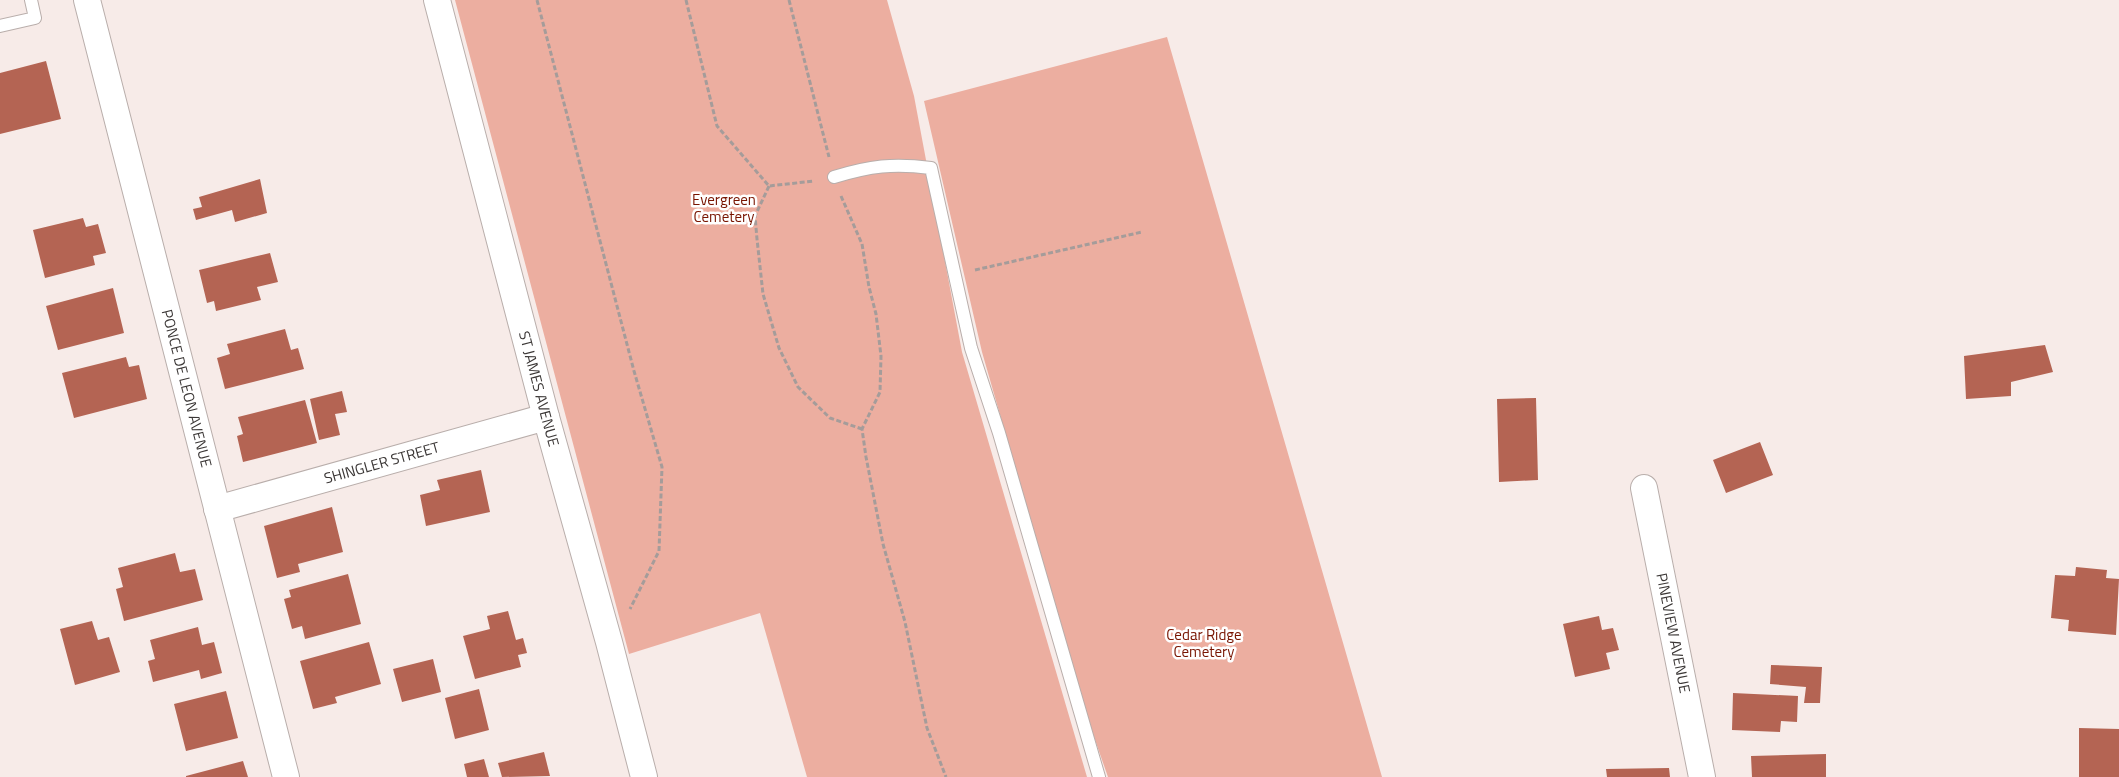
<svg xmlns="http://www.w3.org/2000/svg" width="2119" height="777" font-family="'Titillium Web',sans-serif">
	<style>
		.green { fill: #ecaea0 }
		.building { fill: #b46453 }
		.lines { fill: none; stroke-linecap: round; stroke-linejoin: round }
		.lane-casing { stroke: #b9aeab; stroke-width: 14 }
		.street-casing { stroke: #b9aeab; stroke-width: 28 }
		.path { stroke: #a59c9a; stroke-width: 3; stroke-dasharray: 5 2.5; stroke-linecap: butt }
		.lane { stroke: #fff; stroke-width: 12 }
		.street { stroke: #fff; stroke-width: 26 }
		.labels { text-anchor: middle; stroke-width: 5; stroke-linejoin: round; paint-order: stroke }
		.park-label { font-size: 15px; fill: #781400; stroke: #fff }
		.street-label { font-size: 15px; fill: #3b3736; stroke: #fff }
	</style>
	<rect width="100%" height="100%" fill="#f7ebe8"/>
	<path class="green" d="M455 0H887L914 96 962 352 1087 777H807L760 613 629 654Z
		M1167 37 1382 777H1108L1086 714 982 352 924 101Z"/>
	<path class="building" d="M46 61 61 119 0 134V73Z
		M260 179 267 213 235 222 232 210 196 220 193 209 202 207 199 197Z
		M83 218 86 227 98 224 106 253 93 256 95 265 45 278 33 230Z
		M270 253 278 282 257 287 261 300 216 311 214 301 207 303 199 270Z
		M113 288 124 333 58 350 46 306Z
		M285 329 291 350 298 348 304 369 225 389 217 358 230 354 227 344Z
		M2045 345 2053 372 2011 382V396L1966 399 1964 356Z
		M126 357 129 367 139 365 147 399 74 418 62 373Z
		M342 391 347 412 335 414 340 435 319 440 310 399Z
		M1536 398 1538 480 1499 482 1497 399Z
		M305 400 317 443 243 462 237 436 243 434 238 417Z
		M1760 442 1773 475 1726 493 1713 460Z
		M481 470 490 512 426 526 420 495 440 490 437 480Z
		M332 507 343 552 298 564 300 572 277 578 264 526Z
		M175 553 180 572 195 569 203 600 124 621 116 589 123 587 118 568Z
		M2076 567 2107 570 2106 578 2119 579 2116 635 2068 631 2069 620 2051 618 2055 575 2075 576Z
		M348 574 361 624 305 639 302 626 292 629 284 599 291 597 289 590Z
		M508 611 516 640 523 638 527 653 518 655 521 667 475 679 463 636 490 629 487 616Z
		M1599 616 1602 630 1613 628 1619 650 1606 653 1610 669 1575 677 1563 624Z
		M92 621 98 640 109 637 120 672 75 685 60 629Z
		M198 627 202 645 214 642 222 673 201 679 199 670 153 682 148 661 155 659 150 640Z
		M369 642 381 684 335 697 337 703 313 709 300 661Z
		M433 659 441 692 402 702 393 669Z
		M1771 665 1822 667 1820 703H1804L1806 687 1770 684Z
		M479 689 489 730 455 739 445 698Z
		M226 691 238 738 186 751 174 704Z
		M1733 693 1798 696 1797 722 1781 721 1780 732 1732 730Z
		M2079 728 2119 729V777H2079Z
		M544 752 550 776 502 777 498 763Z
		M1826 754V777H1752L1751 756Z
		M484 759 489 777H467L464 764Z
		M243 761 248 777H186V776Z
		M1669 768 1670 777H1607L1606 769Z"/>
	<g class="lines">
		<defs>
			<path id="lane" d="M0 26 35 18 31 0
				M834 177C870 166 893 163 931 168L971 348 999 433 1099 777"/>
			<g id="street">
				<path id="s1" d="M87 0 286 777"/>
				<path id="s2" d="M437 0 546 417 609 642 644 777"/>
				<path id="s3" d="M1644 488 1702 777"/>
				<path id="s4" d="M217 509 546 417"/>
			</g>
		</defs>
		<use href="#lane" class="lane-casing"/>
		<use href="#street" class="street-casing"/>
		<path class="path" d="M537 0 634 371 662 467 659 551 630 609
			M686 0 717 126 769 186 814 181
			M789 0 829 157
			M769 186 755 216 757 239 763 294 779 348 798 387 830 418 862 429
			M841 196 862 244 869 287 876 314 881 356 880 392 862 429 866 457 883 544 905 622 927 728 946 777
			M975 270 1142 232"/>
		<use href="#lane" class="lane"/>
		<use href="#street" class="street"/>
	</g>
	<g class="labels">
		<g class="park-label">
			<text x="724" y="205">Evergreen<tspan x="724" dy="17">Cemetery</tspan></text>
			<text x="1204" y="640">Cedar Ridge<tspan x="1204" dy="17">Cemetery</tspan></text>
		</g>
		<g class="street-label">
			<text dy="5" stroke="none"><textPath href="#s1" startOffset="401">PONCE DE LEON AVENUE</textPath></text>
			<text dy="5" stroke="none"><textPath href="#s2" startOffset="402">ST JAMES AVENUE</textPath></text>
			<text dy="5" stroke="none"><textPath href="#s4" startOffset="171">SHINGLER STREET</textPath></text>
			<text dy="5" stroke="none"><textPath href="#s3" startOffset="148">PINEVIEW AVENUE</textPath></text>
		</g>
	</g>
</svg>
